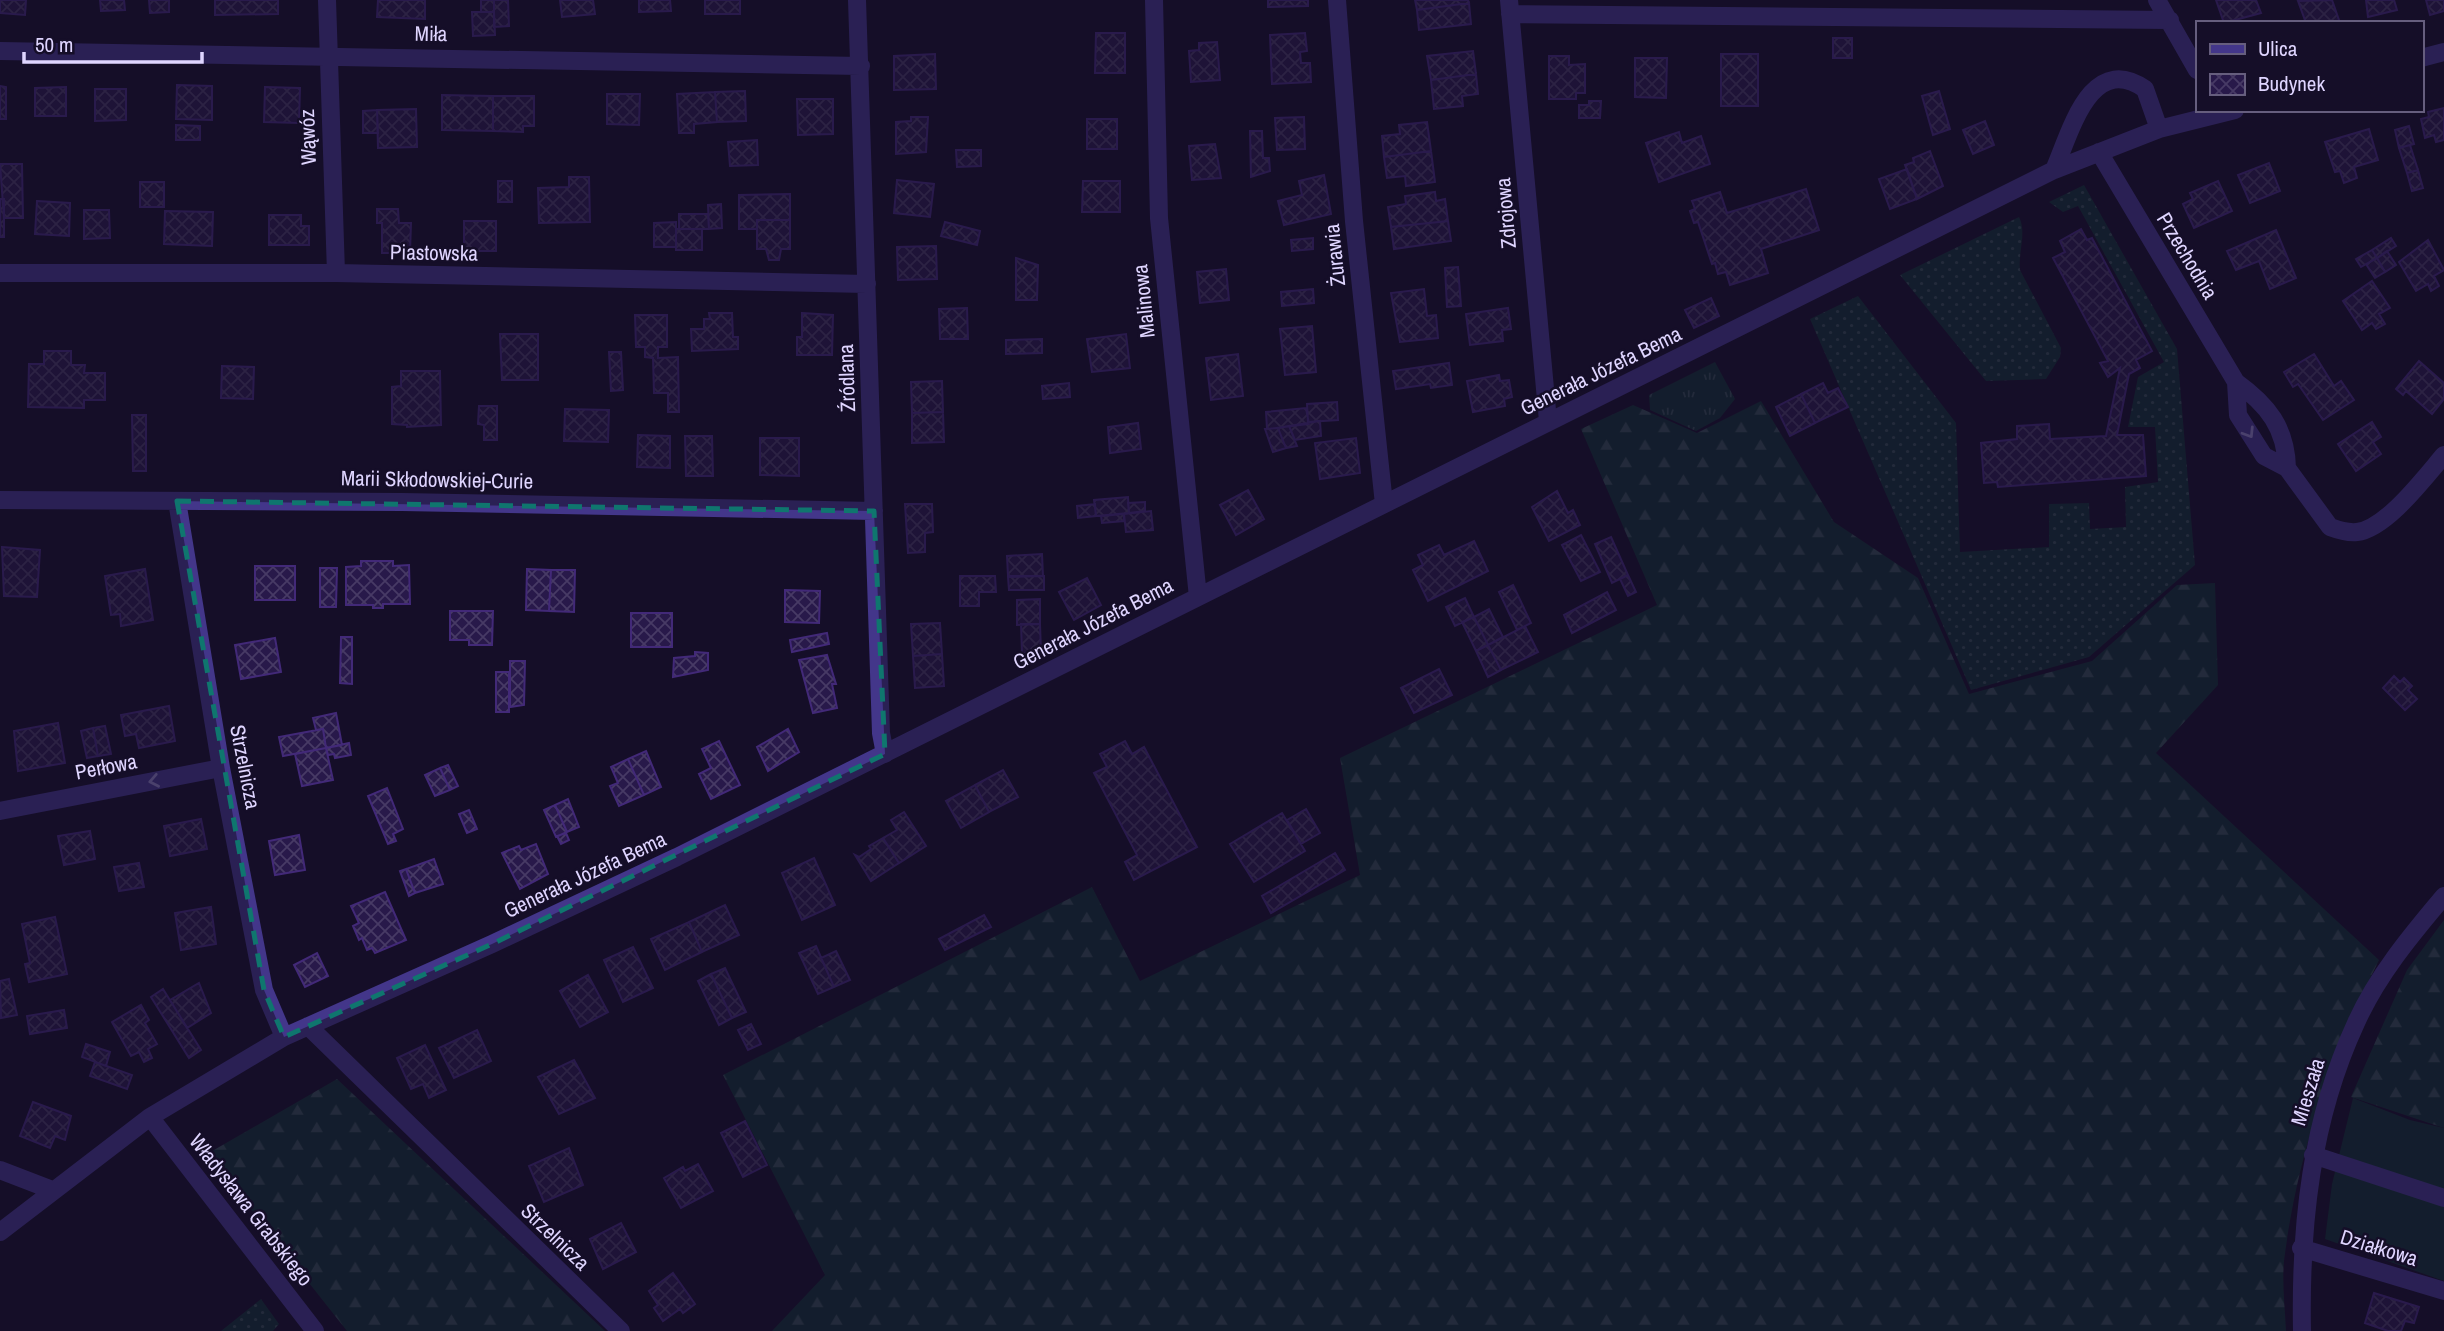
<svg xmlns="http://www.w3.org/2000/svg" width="2444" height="1331" font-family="'Archivo Narrow',sans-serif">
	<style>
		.grass { fill: url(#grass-dots) }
		.forest { fill: url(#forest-firs) }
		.park { fill: url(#park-tufts) }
		.garden { fill: #113033 }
		.building { fill: url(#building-cross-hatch); stroke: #422978; stroke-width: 2 }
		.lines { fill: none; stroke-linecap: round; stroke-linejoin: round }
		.minor { stroke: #43368a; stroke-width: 18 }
		.oneway { stroke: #897ebf }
		.marked { fill: none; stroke: #0f766e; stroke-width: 5; stroke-dasharray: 14 9; stroke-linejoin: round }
		.labels { text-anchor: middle; stroke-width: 5; stroke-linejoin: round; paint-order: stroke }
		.street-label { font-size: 21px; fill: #dfd5ff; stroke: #150e28 }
	</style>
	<defs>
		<pattern id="grass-dots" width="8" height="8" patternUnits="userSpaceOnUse" patternTransform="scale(1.75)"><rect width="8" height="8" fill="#113033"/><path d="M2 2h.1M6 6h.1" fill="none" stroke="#334d52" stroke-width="1.8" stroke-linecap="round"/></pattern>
		<pattern id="forest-firs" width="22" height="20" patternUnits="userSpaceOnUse" patternTransform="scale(1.75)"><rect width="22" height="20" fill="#113033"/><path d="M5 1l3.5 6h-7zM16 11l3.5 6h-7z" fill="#334d52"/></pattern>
		<pattern id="park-tufts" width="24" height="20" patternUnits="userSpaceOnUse" patternTransform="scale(1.75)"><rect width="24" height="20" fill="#113033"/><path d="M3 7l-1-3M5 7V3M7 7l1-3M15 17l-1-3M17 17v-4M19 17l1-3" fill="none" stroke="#334d52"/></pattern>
		<pattern id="building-cross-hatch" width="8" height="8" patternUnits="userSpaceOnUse" patternTransform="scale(1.75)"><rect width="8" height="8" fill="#28194a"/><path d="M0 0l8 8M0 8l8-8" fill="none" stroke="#473a65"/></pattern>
	</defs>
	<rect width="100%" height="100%" fill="#150e28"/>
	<path class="grass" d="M2084 185 2177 349 2195 565 2089 657 1971 690 1810 319 1858 296 1956 423 1960 552 2049 547V504L2089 503 2090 529 2126 527 2125 487 2158 482 2155 427H2128L2138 377 2164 362 2078 206 2063 212 2049 202Z
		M2019 217C2027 233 2018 251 2020 270L2061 348 2060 357 2046 379 1986 381 1900 275Z
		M261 1299 279 1324 273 1331H221Z"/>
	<path class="forest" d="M1761 401 1834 522 1918 578 1969 694 2092 661 2177 585 2215 583 2218 685 2156 753 2379 960C2331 1059 2298 1151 2284 1261 2282 1284 2285 1308 2286 1331H772L825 1275 723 1075 1092 887 1140 981 1360 875 1340 758 1657 605 1581 429 1633 405 1697 433Z
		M2444 920V1128L2351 1097 2407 970Z
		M337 1079 605 1331H347L207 1154Z"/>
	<path class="park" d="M1715 362 1735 399 1720 418 1696 431 1650 410 1649 395Z"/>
	<path class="garden" d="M2353 1098 2410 1120 2444 1128V1281L2325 1239 2332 1184Z"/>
	<path class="building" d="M0 0H26L25 15 0 13Z
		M100 0H124L125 10 101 11Z
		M149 0H169V12L150 13Z
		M215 0H278V14L215 15Z
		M378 0H425V19L377 17Z
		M481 0H494V12H481Z
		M494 0H508L509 26 494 27Z
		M560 0H593L595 14 562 17Z
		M639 0H670L671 11 639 12Z
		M705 0H740V14H705Z
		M1268 0H1308V6L1268 7Z
		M1415 0H1468L1469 3 1417 10Z
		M2216 0H2256L2261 13 2224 23Z
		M2332 0 2340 23H2306L2298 1Z
		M2366 0H2394L2397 10 2368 17Z
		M2426 0H2444V11L2430 15Z
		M1469 3 1471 24 1419 30 1417 10Z
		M472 12H494L495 35 473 36Z
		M1096 33H1125V73H1095Z
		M1305 33 1307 51 1300 52 1301 63H1310L1311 82 1272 84 1270 35Z
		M1833 38H1852V58H1833Z
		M1217 42 1220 80 1191 82 1189 51 1199 50V43Z
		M1473 51 1476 74 1431 80 1427 56Z
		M935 54 936 89 894 90V56Z
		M1721 54H1758V106H1721Z
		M1549 56H1569V65L1585 64V93H1576V99H1549Z
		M1635 58H1667L1666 98 1635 97Z
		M1476 74 1478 94 1462 96 1463 106 1434 109 1431 80Z
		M177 85 212 86V120L176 119Z
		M0 86 6 87V119H0Z
		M66 87V116H35V88Z
		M265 87 300 88 299 123 264 122Z
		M95 89H126V120L95 121Z
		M745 91 746 121 717 122 715 92Z
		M1939 91 1950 129 1933 135 1922 96Z
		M715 92 717 122 694 124V133H679L677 94Z
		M607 94H640L639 125 607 124Z
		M442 95 493 96V131L442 130Z
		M493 96H534V126H523V132L493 131Z
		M797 99H833V134L798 135Z
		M1589 101H1601L1600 118H1579V105H1589Z
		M2444 108V140L2436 142 2434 135 2425 138 2421 119 2429 117 2428 112Z
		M416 109 417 147 378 148 377 110Z
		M377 110 378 133H363V111Z
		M911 117H928L926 152 896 154V122L911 121Z
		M1304 117 1305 149 1277 150 1275 118Z
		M1087 119H1117V149H1087Z
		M1985 121 1994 145 1973 154 1963 130Z
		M1427 122 1431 151 1384 157 1382 136 1400 134 1399 125Z
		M176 125 200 126V140H176Z
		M2409 126 2414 144 2399 148 2395 130Z
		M2369 129 2378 160 2354 167 2357 178 2344 183 2340 171 2335 172 2325 142Z
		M1250 131H1262L1263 158H1269L1270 171 1251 177Z
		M1679 132 1682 143 1701 136 1710 164 1659 182 1646 143Z
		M757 140 758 165 730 166 728 142Z
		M1215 144 1221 178 1192 180 1189 146Z
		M2410 145 2418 170 2407 173 2399 148Z
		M956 150H981V166L957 167Z
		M1431 151 1435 182 1406 186 1405 176 1387 178 1384 157Z
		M1930 151 1943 186 1917 199 1905 165 1914 162 1913 158Z
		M2269 163 2280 191 2250 203 2238 175Z
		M0 164H22L23 218H4Z
		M1907 169 1917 199 1890 209 1879 179Z
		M2418 170 2423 188 2412 191 2407 173Z
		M1324 175 1331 214 1284 225 1278 201 1302 195 1299 181Z
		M569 177H589L590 222 539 223 538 188 569 187Z
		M897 180 934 184 930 217 894 213Z
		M498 181H512V202H498Z
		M1083 181H1120V212H1082Z
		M2218 181 2232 211 2194 228 2183 204 2193 199 2190 193Z
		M140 182H164V207H140Z
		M1806 189 1819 230 1761 249 1768 273 1730 285 1726 272 1718 274 1715 263 1712 264 1698 222 1694 223 1690 211 1695 209 1692 201 1720 192 1727 213Z
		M1435 192 1436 201 1445 199 1448 221 1391 227 1388 207 1406 204 1405 196Z
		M790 194V220H757V229H739V195Z
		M0 199H4V237H0Z
		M37 201 70 203 69 236 35 234Z
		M721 204 722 228 709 229 708 205Z
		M377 209H398L399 223H411L410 253H382V223H377Z
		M84 210H109L110 238 84 239Z
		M165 211 213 212 212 246 164 244Z
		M679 214H708L709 229H679Z
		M269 215H301V226H309V245H269Z
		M757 220H790V249H781L779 260H769L766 249H757Z
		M464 221H496V251H464Z
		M1448 221 1451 241 1394 249 1391 227Z
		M676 222V247H654V223Z
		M945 222 980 231 977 245 941 236Z
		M676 229H702V250H676Z
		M2081 229 2087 240 2092 238 2152 351 2136 360 2140 368 2129 374 2117 435H2143L2146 476 1998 487 1997 482 1984 483 1981 443 2017 439V426L2049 424 2050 439 2106 436 2120 368 2108 377 2100 363 2108 361 2053 258 2065 252 2060 241Z
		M2276 230 2296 278 2270 289 2259 261 2236 270 2227 251Z
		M1313 238V249L1292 251 1291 240Z
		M2391 238 2396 246 2377 258 2372 250Z
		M2428 240 2444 270 2434 276 2439 286 2431 291 2428 284 2416 291 2399 262Z
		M936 246 937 279 898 280 897 247Z
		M2372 250 2377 258 2361 267 2356 259Z
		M2387 251 2396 265 2385 272 2377 258Z
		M1016 258 1038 265 1037 300H1016Z
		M2377 258 2385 272 2375 278 2366 264Z
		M1458 267 1461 306 1447 307 1445 268Z
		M1226 269 1229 300 1200 303 1197 272Z
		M2372 281 2390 308 2379 314 2385 324 2376 329 2372 323 2362 330 2343 301Z
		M1313 289 1314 303 1282 306 1281 292Z
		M1424 289 1427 316 1436 315 1438 338 1400 342 1391 293Z
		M1711 298 1719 316 1694 328 1685 310Z
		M967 308 968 339H940L939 309Z
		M1508 308 1511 329 1502 330 1503 341 1470 345 1466 314Z
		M709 313H732L733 337H738V349L692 351 691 329H704V319H710Z
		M802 313 833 315 832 355H797V337H802Z
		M635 315H667V347H658V358L678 357 679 412H668V393H654L653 358 645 357V347H636Z
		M1312 326 1316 372 1285 375 1280 329Z
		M500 334H538V380H502Z
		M1126 334 1130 368 1092 372 1087 339Z
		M1042 339V353L1006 354V340Z
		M44 351H71V365H85L84 373H105V400H84V408L28 407 29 364H44Z
		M609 352H621L623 390 611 391Z
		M1238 354 1243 396 1211 400 1206 358Z
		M2314 354 2334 386 2341 381 2354 400 2323 420 2298 384 2293 387 2284 372Z
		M2419 361 2444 383V399L2432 414 2406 391 2403 395 2396 389Z
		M1449 363 1452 385 1431 388 1430 384 1396 389 1393 371Z
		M222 366 254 367 253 399 221 398Z
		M401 371H440L441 425 407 427V425L392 424V387L401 386Z
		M1499 375 1500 381 1509 380 1512 397 1504 399 1505 406 1473 412 1467 381Z
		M942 381 943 412 912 413 911 382Z
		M1069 383 1070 397 1043 399 1042 386Z
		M1823 383 1828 393 1838 388 1848 407 1815 423 1801 394Z
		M1801 394 1815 423 1790 436 1776 407Z
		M1337 402 1338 420 1308 422 1307 404Z
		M479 406H497V440H484V425L478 424Z
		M1306 408 1309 424 1267 429 1266 412Z
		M565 409 609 410 608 442 564 441Z
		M943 412 944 442 912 443V413Z
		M132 415H146V471H133Z
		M1320 421 1321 436 1295 440 1289 426Z
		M2372 422 2381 437 2373 442 2381 454 2356 471 2338 444Z
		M1138 423 1141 449 1110 453 1108 427Z
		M1289 426 1297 446 1286 448 1278 428Z
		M1278 428 1286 448 1273 452 1265 429Z
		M638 435 670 436V468L637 467Z
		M685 436H712L713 476H686Z
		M760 438H799V476L760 475Z
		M1356 438 1360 473 1320 479 1315 443Z
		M1248 490 1264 519 1236 535 1220 505Z
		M1557 491 1568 513 1573 510 1580 525 1549 541 1532 507Z
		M1128 497 1129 513 1096 516 1094 500Z
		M1145 502V511L1129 513 1128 503Z
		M905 504H932L933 532 925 533V552L908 553Z
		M1095 504 1096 516 1078 518 1077 506Z
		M1151 511 1153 530 1126 532 1124 514Z
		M1124 514V521L1102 523 1101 516Z
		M1581 535 1600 572 1581 581 1562 545Z
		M1611 537 1628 575 1612 583 1595 544Z
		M1474 541 1488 571 1428 601 1413 570 1423 565 1418 555 1439 545 1444 555Z
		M2 547 40 550 37 597 4 596Z
		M1042 554 1043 576H1008L1007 556Z
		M361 561H393V566L409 565 410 604H383V608H373V605H346V567L361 566Z
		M255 566H295V600H255Z
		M320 568H337L336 607H320Z
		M145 569 153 620 121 626 120 614 111 615 105 576Z
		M527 569 551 570 549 611 526 610Z
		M551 570H575L574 612 549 611Z
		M1628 575 1636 592 1628 596 1620 579Z
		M960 576H995L996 592H979V606H960Z
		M1044 576V590H1009L1008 577Z
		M1087 578 1101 605 1074 620 1059 592Z
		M1513 585 1531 623 1517 630 1499 592Z
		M785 590 820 591 819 623 785 622Z
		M1607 592 1616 610 1572 633 1564 615Z
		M1465 598 1474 617 1455 626 1446 607Z
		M1040 599V624L1017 625V600Z
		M1489 609 1503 637 1488 645 1474 617Z
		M450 611H493L492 645H469V640H450Z
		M631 613H672V647H631Z
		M1474 617 1488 645 1476 651 1462 622Z
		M940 623 942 654 913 656 911 624Z
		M1021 624H1040L1041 652 1022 653Z
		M1525 626 1538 652 1501 670 1488 645Z
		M827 633 829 644 792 652 790 640Z
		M341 637H352V684L340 683Z
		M275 638 281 672 241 679 235 645Z
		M1488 645 1501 670 1488 677 1476 651Z
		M695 652 708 653V670L673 677 674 658 695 656Z
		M942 654 944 686 915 688 913 656Z
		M827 655 836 684H832L837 708 813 713 799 660Z
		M510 661H525L524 705 510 707Z
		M1439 669 1452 695 1414 713 1401 688Z
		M496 672H509V712H496Z
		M2394 676 2400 682 2404 678 2412 686 2408 690 2417 699 2405 710 2383 688Z
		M169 706 175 741 139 748 136 734 125 736 121 715Z
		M336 713 342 745 326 748 323 729 316 730 313 718Z
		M58 723 65 763 18 771 14 731Z
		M105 726 111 754 98 756 93 728Z
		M93 728 98 756 87 758 81 731Z
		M323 729 326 748 283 756 279 737Z
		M788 729 799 752 768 771 757 747Z
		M719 741 740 785 711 799 699 774 711 768 702 749Z
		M1125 741 1132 754 1144 747 1197 847 1134 880 1125 862 1137 855 1094 773 1107 767 1100 754Z
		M349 743 351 755 335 758 334 754 328 755 326 748Z
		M326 748 333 780 302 786 295 754Z
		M646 751 661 787 644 795 628 759Z
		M628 759 644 795 619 806 610 786 618 783 611 767Z
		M448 765 458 786 450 790 440 768Z
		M440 768 450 790 435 796 425 775Z
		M1003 770 1018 797 989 812 975 785Z
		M975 785 989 812 961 828 946 801Z
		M387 788 403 829 393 834 396 841 388 844 368 796Z
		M568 799 579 827 567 832 555 805Z
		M555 805 567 832 556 837 544 810Z
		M1306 809 1320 833 1301 844 1287 820Z
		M469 810 477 829 467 833 459 814Z
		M904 812 926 846 899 863 883 838 897 830 891 820Z
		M1282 813 1305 851 1254 882 1230 844Z
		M201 819 207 849 170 856 164 826Z
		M90 831 95 859 64 865 58 836Z
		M566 833 569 840 561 844 557 836Z
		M299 835 305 870 275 875 269 841Z
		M883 838 899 863 871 881 855 855 859 857 871 849 869 846Z
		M536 844 548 874 520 889 502 853 519 846 521 850Z
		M1335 853 1345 870 1271 913 1262 896Z
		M814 858 835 905 802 920 782 873Z
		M434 859 443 884 415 893 406 869Z
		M139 863 144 887 119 891 114 867Z
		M406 869 415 893 409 896 400 871Z
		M385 892 406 940 375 953 372 948 367 950 362 938 359 940 353 926 359 923 351 906Z
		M725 905 739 935 702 952 689 922Z
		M211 907 216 944 181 950 175 913Z
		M984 915 991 927 945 950 939 939Z
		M55 917 67 974 29 982 25 964 30 963 22 924Z
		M689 922 702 952 665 970 651 939Z
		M816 946 834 987 818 994 799 953Z
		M633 947 653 988 623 1002 604 960Z
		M836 951 850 980 834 987 821 958Z
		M317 953 328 976 305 987 294 965Z
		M725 968 746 1012 732 1018 711 974Z
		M711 974 732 1018 719 1025 698 981Z
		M588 975 608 1012 580 1027 560 991Z
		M9 979 17 1015 1 1018 0 981Z
		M199 983 211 1013 187 1028 170 1000Z
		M163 989 201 1050 189 1058 151 997Z
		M141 1005 149 1020 145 1023 157 1044 148 1049 152 1058 144 1062 139 1052 131 1056 112 1022Z
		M64 1010 67 1028 30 1034 27 1016Z
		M751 1024 761 1044 748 1050 738 1030Z
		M477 1030 491 1061 454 1078 439 1048Z
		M86 1044 110 1052 106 1066 82 1057Z
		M425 1045 446 1090 429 1098 423 1084 411 1089 397 1058Z
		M574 1060 595 1098 559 1114 538 1077Z
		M95 1062 132 1075 127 1089 90 1076Z
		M33 1102 71 1116 65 1140 55 1136 50 1148 20 1136Z
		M745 1121 767 1165 743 1177 721 1133Z
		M569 1148 583 1185 544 1202 529 1166Z
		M698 1164 713 1191 681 1208 664 1178 683 1167 685 1171Z
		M621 1223 636 1252 603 1269 590 1239Z
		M673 1273 695 1304 683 1313 680 1309 663 1321 654 1308 658 1305 649 1291Z
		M2374 1293 2419 1307 2414 1323 2405 1321 2401 1331H2388L2365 1323Z"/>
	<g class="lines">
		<path class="minor" d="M327 0 336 273
			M857 0 881 733 885 754
			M1154 0 1159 218 1198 597
			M1337 0 1354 221 1384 504
			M1509 0 1548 421
			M2157 0 2197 70
			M1510 14 2170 20
			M0 51 861 66
			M2421 58 2444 52
			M2099 152 2236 382C2268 405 2286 428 2287 468
			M2054 170C2070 134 2090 51 2145 89L2159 129
			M0 273H336L867 284
			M2236 382 2238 415 2264 456 2287 468 2330 527C2338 530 2348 533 2357 532 2386 529 2425 477 2444 455
			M0 500 402 502 874 511
			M177 501 221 768 264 990 284 1037
			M0 811 221 768
			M308 1026 621 1331
			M150 1117 315 1331
			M2313 1155 2444 1198
			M0 1170 52 1190
			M0 1232 150 1117 284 1037 492 944 677 857 2054 170 2159 129 2235 110
			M2301 1248 2444 1291
			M2302 1331C2300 1225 2311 1120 2356 1023 2377 976 2411 935 2444 896"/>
	</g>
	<defs><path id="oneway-chevron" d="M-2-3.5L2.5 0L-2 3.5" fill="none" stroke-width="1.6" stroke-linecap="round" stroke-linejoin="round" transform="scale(1.75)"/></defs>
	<g class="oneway">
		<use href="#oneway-chevron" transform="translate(2249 433) rotate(58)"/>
		<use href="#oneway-chevron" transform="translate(154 781) rotate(169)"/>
	</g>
	<path d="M0 0H2444V1331H0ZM177 501 874 511 885 754 492 944 284 1037 264 990Z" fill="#150e28" fill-opacity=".55" fill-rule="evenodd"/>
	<path class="marked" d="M177 501 874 511 885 754 492 944 284 1037 264 990Z"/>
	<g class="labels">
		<g class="street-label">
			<text transform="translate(431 34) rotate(1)" y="7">Miła</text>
			<text transform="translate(308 137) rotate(-92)" y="7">Wąwóz</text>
			<text transform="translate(1506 213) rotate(-95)" y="7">Zdrojowa</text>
			<text transform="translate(434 253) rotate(1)" y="7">Piastowska</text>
			<text transform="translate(1335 255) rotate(-96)" y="7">Żurawia</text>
			<text transform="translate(2187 256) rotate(59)" y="7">Przechodnia</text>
			<text transform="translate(1144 301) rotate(-96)" y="7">Malinowa</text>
			<text transform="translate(1601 371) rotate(-26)" y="7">Generała Józefa Bema</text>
			<text transform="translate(847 378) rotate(-92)" y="7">Źródlana</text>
			<text transform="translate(437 480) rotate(1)" y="7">Marii Skłodowskiej-Curie</text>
			<text transform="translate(1093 624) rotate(-27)" y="7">Generała Józefa Bema</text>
			<text transform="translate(106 767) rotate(-11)" y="7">Perłowa</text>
			<text transform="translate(245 767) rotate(79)" y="7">Strzelnicza</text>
			<text transform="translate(585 875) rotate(-25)" y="7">Generała Józefa Bema</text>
			<text transform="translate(2308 1092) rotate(-73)" y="7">Mieszała</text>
			<text transform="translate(251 1210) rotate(52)" y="7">Władysława Grabskiego</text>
			<text transform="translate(555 1237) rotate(44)" y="7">Strzelnicza</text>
			<text transform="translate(2379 1248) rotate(17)" y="7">Działkowa</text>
		</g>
	</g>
	<rect x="2196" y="21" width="228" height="91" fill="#150e28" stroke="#665e7e" stroke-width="2"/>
	<rect x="2210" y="44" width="35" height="10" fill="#43368a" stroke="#665e7e" stroke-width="2"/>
	<text x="2258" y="56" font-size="21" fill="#dfd5ff">Ulica</text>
	<rect x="2210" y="74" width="35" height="21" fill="url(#building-cross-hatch)" stroke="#665e7e" stroke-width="2"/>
	<text x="2258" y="91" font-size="21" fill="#dfd5ff">Budynek</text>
	<path d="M24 52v10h178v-10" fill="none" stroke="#dfd5ff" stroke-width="3.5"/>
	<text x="35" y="52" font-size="21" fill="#dfd5ff" stroke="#150e28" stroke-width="5" paint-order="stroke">50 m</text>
</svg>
